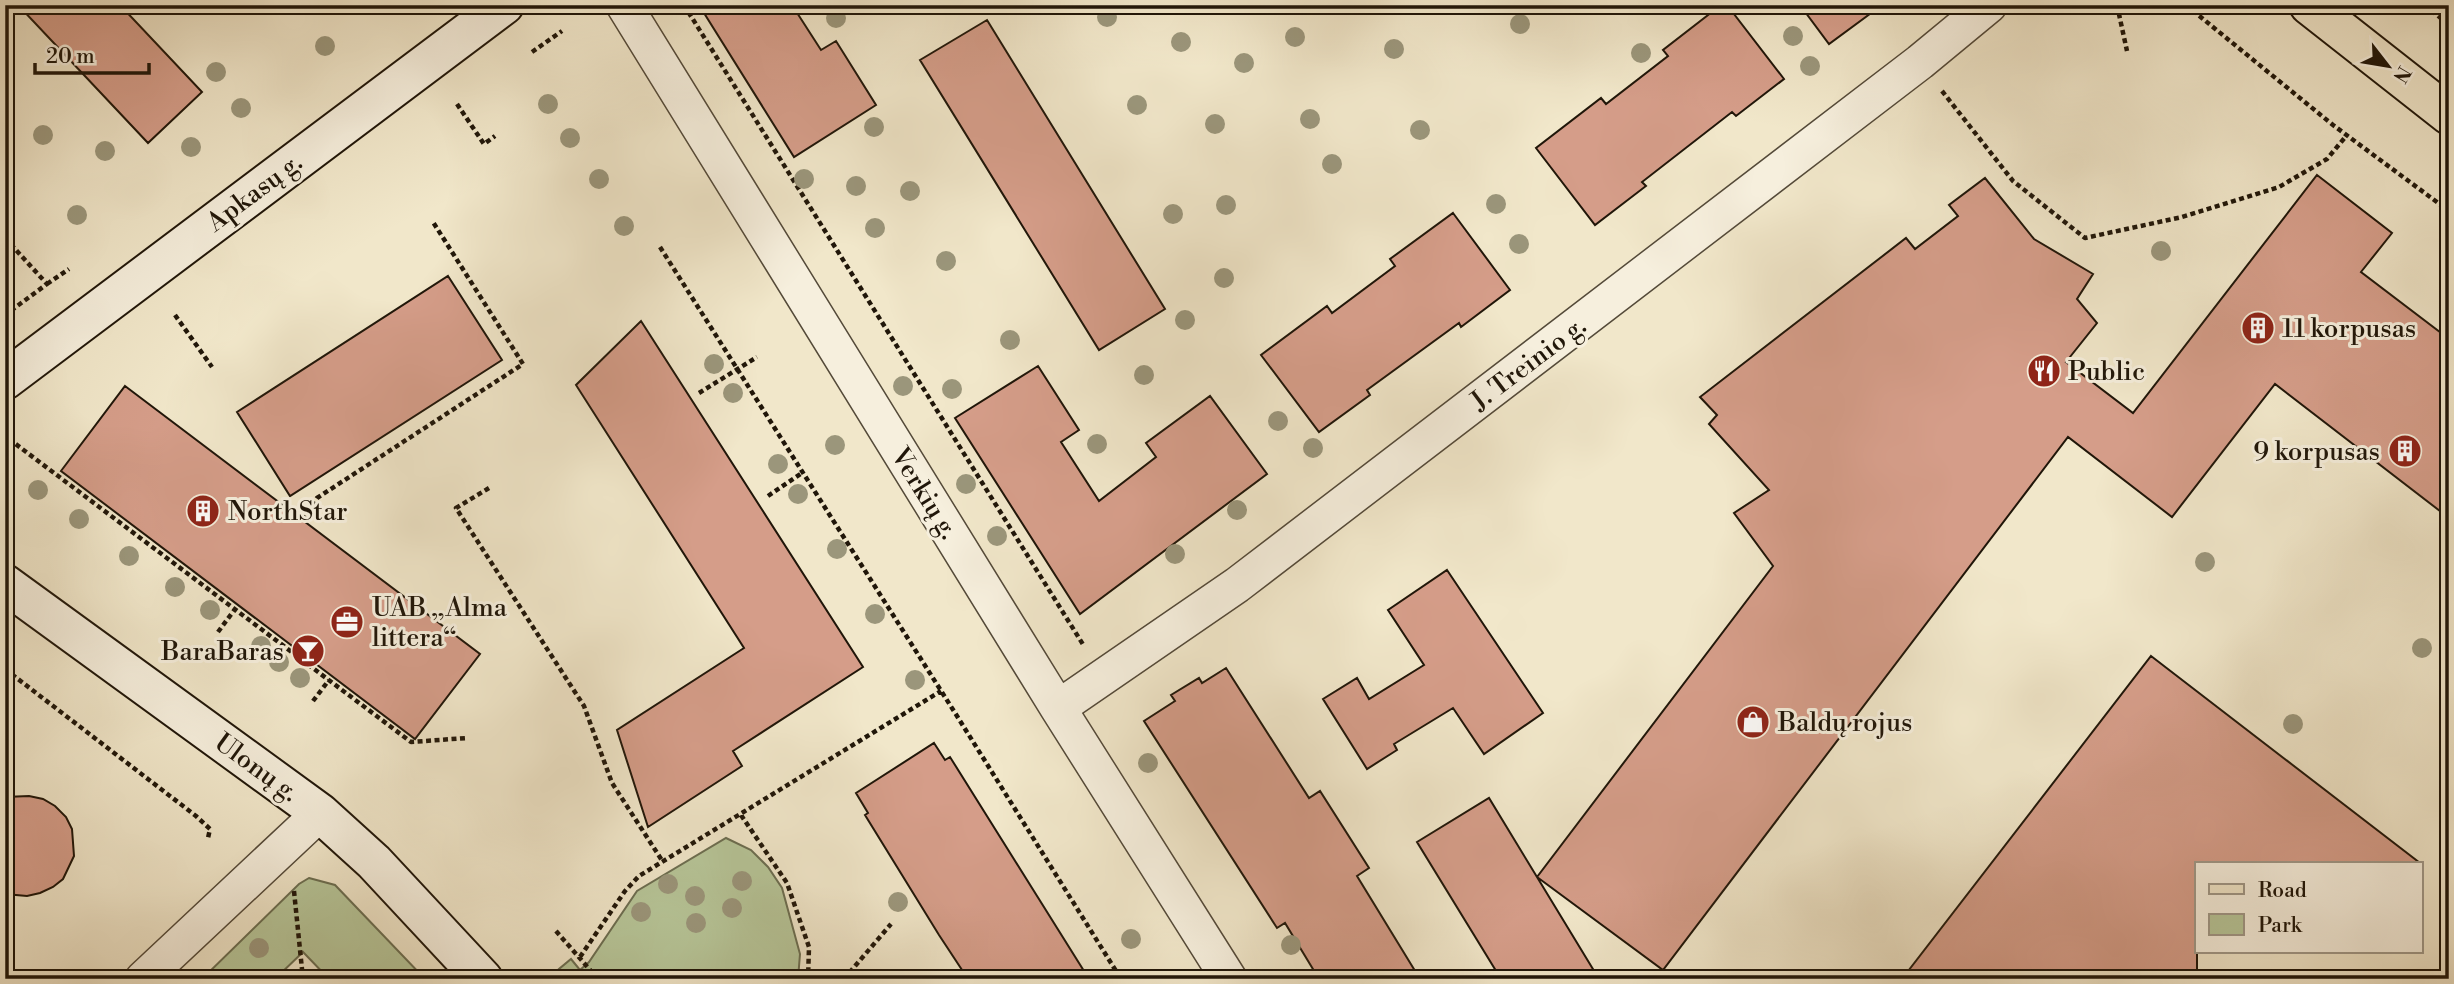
<svg xmlns="http://www.w3.org/2000/svg" width="2454" height="984" font-family="'Libre Bodoni',serif">
	<style>
		.green { fill: #b7c699; stroke: #6c6e51; stroke-width: 2 }
		.building { fill: #d59d89; stroke: #201609; stroke-width: 2 }
		.lines { fill: none; stroke-linecap: round; stroke-linejoin: round }
		.street-casing { stroke: #544a39; stroke-width: 38 }
		.secondary-casing { stroke: #201609; stroke-width: 42 }
		.primary-casing { stroke: #201609; stroke-width: 42 }
		.path { stroke: #201609; stroke-width: 4.5; stroke-dasharray: 5 3.5; stroke-linecap: butt }
		.street { stroke: #f6efdd; stroke-width: 35 }
		.secondary { stroke: #f6efdd; stroke-width: 38 }
		.primary { stroke: #f1e7ca; stroke-width: 38 }
		.tree { fill: #9b967b }
		.labels { text-anchor: middle; stroke-width: 6; stroke-linejoin: round; paint-order: stroke }
		.street-label { font-size: 26px; fill: #201609; stroke: #f6efdd }
		.poi-label { font-size: 26px; fill: #201609; stroke: #f6efdd; text-anchor: start }
	</style>
	<rect width="100%" height="100%" fill="#f1e7ca"/>
	<filter id="stains"><feTurbulence type="fractalNoise" baseFrequency=".00286" numOctaves="4"/><feColorMatrix values="0 0 0 0 .2 0 0 0 0 .09 0 0 0 0 .02 0 0 0 .5 -.17"/></filter>
	<radialGradient id="worn" r=".72"><stop offset=".6" stop-color="#630" stop-opacity="0"/><stop offset="1" stop-color="#630" stop-opacity=".3"/></radialGradient>
	<path class="green" d="M726 838 751 850 768 867 782 888 800 954 798 979H567L559 969 571 959 580 970 589 962 637 891Z
		M309 878 335 885 425 979H329L303 952 275 979H202L299 884Z"/>
	<path class="building" d="M18 5H120L202 92 148 143Z
		M699 5H792L821 50 836 41 876 105 794 157Z
		M1721 5H1727L1784 79 1736 116 1732 112 1642 182 1646 186 1595 225 1536 148 1601 98 1606 104 1668 56 1663 50Z
		M1800 5H1882L1829 44Z
		M987 20 1165 309 1099 350 920 60Z
		M2317 175 2392 233 2361 272 2449 339V518L2275 384 2172 517 2068 437 1663 970 1537 877 1599 979H1501L1417 842 1489 798 1537 877 1773 566 1734 513 1769 490 1709 424 1717 415 1700 397 1906 238 1915 249 1958 216 1949 205 1985 178 2034 239 2093 274 2077 299 2097 323 2066 362 2133 413Z
		M1453 213 1510 290 1461 327 1459 323 1367 390 1370 395 1319 432 1261 355 1327 306 1332 313 1395 266 1390 259Z
		M448 276 502 360 290 496 237 412Z
		M641 321 863 667 733 751 742 766 648 827 617 730 744 648 576 385Z
		M1038 366 1079 430 1061 442 1099 501 1156 457 1146 443 1210 396 1267 474 1080 614 955 418Z
		M125 386 480 654 415 739 61 471Z
		M1447 570 1543 713 1484 754 1453 708 1394 744 1397 750 1367 769 1323 699 1357 678 1369 699 1424 665 1388 610Z
		M2151 656 2420 863H2197V979H1902Z
		M1226 668 1309 798 1320 791 1369 868 1357 876 1420 979H1319L1285 923 1277 928 1144 721 1175 701 1171 695 1199 678 1202 683Z
		M934 743 945 760 950 757 1089 979H968L939 935 865 815 868 813 856 793Z
		M29 796 43 799 55 806 66 817 72 829 74 856 63 879 53 887 40 893 27 896 5 894V797Z"/>
	<g class="lines">
		<defs>
			<path id="street" d="M624 5 1058 708 1229 979
				M1058 708 1237 585 1920 62 1989 5
				M143 979 320 813"/>
			<path id="secondary" d="M5 380 504 5
				M5 584 320 813 374 862 483 979"/>
			<path id="primary" d="M2309 5 2449 115"/>
		</defs>
		<use href="#street" class="street-casing"/>
		<use href="#secondary" class="secondary-casing"/>
		<use href="#primary" class="primary-casing"/>
		<path class="path" d="M684 5 1084 646
			M2117 5 2127 51
			M2186 5 2333 125 2449 211
			M2425 5 2449 25
			M532 52 562 31
			M1942 91 2013 181 2085 238 2182 217 2279 187 2327 159 2347 135
			M457 104 484 144 495 136
			M5 238 47 284 5 315
			M660 247 957 716 1121 979
			M47 284 69 269
			M175 315 212 367
			M699 393 757 357
			M9 439 411 742 467 738
			M489 488 456 508 584 706 612 783 663 862
			M768 496 802 473
			M303 520 317 498 523 364 433 222
			M218 632 238 605
			M5 669 196 816 210 829 208 838
			M313 701 329 680
			M741 815 787 883 809 947 808 979
			M294 891 303 979
			M556 931 598 979
			M580 957 625 891 639 876 941 691
			M844 979 891 924"/>
		<use href="#street" class="street"/>
		<use href="#secondary" class="secondary"/>
		<use href="#primary" class="primary"/>
	</g>
	<g class="tree">
		<circle cx="1107" cy="17" r="10"/>
		<circle cx="836" cy="18" r="10"/>
		<circle cx="1520" cy="24" r="10"/>
		<circle cx="1793" cy="36" r="10"/>
		<circle cx="1295" cy="37" r="10"/>
		<circle cx="1181" cy="42" r="10"/>
		<circle cx="325" cy="46" r="10"/>
		<circle cx="1394" cy="49" r="10"/>
		<circle cx="1641" cy="53" r="10"/>
		<circle cx="1244" cy="63" r="10"/>
		<circle cx="1810" cy="66" r="10"/>
		<circle cx="216" cy="72" r="10"/>
		<circle cx="548" cy="104" r="10"/>
		<circle cx="1137" cy="105" r="10"/>
		<circle cx="241" cy="108" r="10"/>
		<circle cx="1310" cy="119" r="10"/>
		<circle cx="1215" cy="124" r="10"/>
		<circle cx="874" cy="127" r="10"/>
		<circle cx="1420" cy="130" r="10"/>
		<circle cx="43" cy="135" r="10"/>
		<circle cx="570" cy="138" r="10"/>
		<circle cx="191" cy="147" r="10"/>
		<circle cx="105" cy="151" r="10"/>
		<circle cx="1332" cy="164" r="10"/>
		<circle cx="599" cy="179" r="10"/>
		<circle cx="804" cy="179" r="10"/>
		<circle cx="856" cy="186" r="10"/>
		<circle cx="910" cy="191" r="10"/>
		<circle cx="1496" cy="204" r="10"/>
		<circle cx="1226" cy="205" r="10"/>
		<circle cx="1173" cy="214" r="10"/>
		<circle cx="77" cy="215" r="10"/>
		<circle cx="624" cy="226" r="10"/>
		<circle cx="875" cy="228" r="10"/>
		<circle cx="1519" cy="244" r="10"/>
		<circle cx="2161" cy="251" r="10"/>
		<circle cx="946" cy="261" r="10"/>
		<circle cx="1224" cy="278" r="10"/>
		<circle cx="1185" cy="320" r="10"/>
		<circle cx="1010" cy="340" r="10"/>
		<circle cx="714" cy="364" r="10"/>
		<circle cx="1144" cy="375" r="10"/>
		<circle cx="903" cy="386" r="10"/>
		<circle cx="952" cy="389" r="10"/>
		<circle cx="733" cy="393" r="10"/>
		<circle cx="1278" cy="421" r="10"/>
		<circle cx="1097" cy="444" r="10"/>
		<circle cx="835" cy="445" r="10"/>
		<circle cx="1313" cy="448" r="10"/>
		<circle cx="778" cy="464" r="10"/>
		<circle cx="966" cy="484" r="10"/>
		<circle cx="38" cy="490" r="10"/>
		<circle cx="798" cy="494" r="10"/>
		<circle cx="1237" cy="510" r="10"/>
		<circle cx="79" cy="519" r="10"/>
		<circle cx="997" cy="536" r="10"/>
		<circle cx="837" cy="549" r="10"/>
		<circle cx="1175" cy="554" r="10"/>
		<circle cx="129" cy="556" r="10"/>
		<circle cx="2205" cy="562" r="10"/>
		<circle cx="175" cy="587" r="10"/>
		<circle cx="210" cy="610" r="10"/>
		<circle cx="875" cy="614" r="10"/>
		<circle cx="261" cy="646" r="10"/>
		<circle cx="2422" cy="648" r="10"/>
		<circle cx="279" cy="662" r="10"/>
		<circle cx="300" cy="678" r="10"/>
		<circle cx="915" cy="680" r="10"/>
		<circle cx="2293" cy="724" r="10"/>
		<circle cx="1148" cy="763" r="10"/>
		<circle cx="742" cy="881" r="10"/>
		<circle cx="668" cy="884" r="10"/>
		<circle cx="695" cy="896" r="10"/>
		<circle cx="898" cy="902" r="10"/>
		<circle cx="732" cy="908" r="10"/>
		<circle cx="641" cy="912" r="10"/>
		<circle cx="696" cy="923" r="10"/>
		<circle cx="1131" cy="939" r="10"/>
		<circle cx="1291" cy="945" r="10"/>
		<circle cx="259" cy="948" r="10"/>
	</g>
	<defs>
		<symbol id="building-disc" viewBox="-11 -11 22 22"><circle r="9.5" fill="#8f2418" stroke="#f6efdd"/><path d="M-4-6H4V6H1V3H-1V6H-4ZM-2.5-4.3h1.7v1.8h-1.7ZM.8-4.3h1.7v1.8H.8ZM-2.5-1h1.7V.8h-1.7ZM.8-1h1.7V.8H.8Z" fill="#fff"/></symbol>
		<symbol id="restaurant-disc" viewBox="-11 -11 22 22"><circle r="9.5" fill="#8f2418" stroke="#f6efdd"/><path d="M-5-6h1v4h1v-4h1v4h1v-4h1v5L-1.5 .5V6h-2V.5L-5-1ZM5-6V6H3V1.5H1.5Q1.5-4 5-6Z" fill="#fff"/></symbol>
		<symbol id="office-disc" viewBox="-11 -11 22 22"><circle r="9.5" fill="#8f2418" stroke="#f6efdd"/><path d="M-6-3h4V-5.5h4V-3h4V5H-6ZM-1-4.5V-3h2v-1.5ZM-6 0V1H6V0Z" fill="#fff"/></symbol>
		<symbol id="bar-disc" viewBox="-11 -11 22 22"><circle r="9.5" fill="#8f2418" stroke="#f6efdd"/><path d="M-6-5H6L.8 .8V4.5H3.5V6h-7V4.5H-.8V.8Z" fill="#fff"/></symbol>
		<symbol id="shop-disc" viewBox="-11 -11 22 22"><circle r="9.5" fill="#8f2418" stroke="#f6efdd"/><path d="M-5-2.5h2.3a2.7 3.5 0 0 1 5.4 0H5L5.5 6h-11ZM-1.5-2.5h3a1.5 2.3 0 0 0-3 0Z" fill="#fff"/></symbol>
	</defs>
	<g fill-rule="evenodd">
		<use href="#building-disc" x="2239" y="309" width="38" height="38"/>
		<use href="#restaurant-disc" x="2025" y="352" width="38" height="38"/>
		<use href="#building-disc" x="2386" y="432" width="38" height="38"/>
		<use href="#building-disc" x="184" y="492" width="38" height="38"/>
		<use href="#office-disc" x="328" y="603" width="38" height="38"/>
		<use href="#bar-disc" x="289" y="632" width="38" height="38"/>
		<use href="#shop-disc" x="1734" y="703" width="38" height="38"/>
	</g>
	<g class="labels">
		<g class="street-label">
			<text transform="translate(254 192) rotate(-37)" y="9">Apkasų g.</text>
			<text transform="translate(1528 363) rotate(-37)" y="9">J. Treinio g.</text>
			<text transform="translate(925 493) rotate(58)" y="9">Verkių g.</text>
			<text transform="translate(257 767) rotate(36)" y="9">Ulonų g.</text>
		</g>
		<g class="poi-label">
			<text x="2282" y="337">11 korpusas</text>
			<text x="2068" y="380">Public</text>
			<text x="2380" y="460" text-anchor="end">9 korpusas</text>
			<text x="228" y="520">NorthStar</text>
			<text x="372" y="616">UAB „Alma<tspan x="372" dy="30">littera“</tspan></text>
			<text x="284" y="660" text-anchor="end">BaraBaras</text>
			<text x="1778" y="731">Baldų rojus</text>
		</g>
	</g>
	<rect width="2454" height="984" fill="none" stroke="#f1e7ca" stroke-width="28"/>
	<rect x="7" y="7" width="2440" height="970" fill="none" stroke="#201609" stroke-width="3.5"/>
	<rect x="14" y="14" width="2426" height="956" fill="none" stroke="#201609" stroke-width="2"/>
	<rect x="2195" y="862" width="228" height="91" fill="#f6efdd" stroke="#a09888" stroke-width="2"/>
	<rect x="2209" y="884" width="35" height="10" fill="#f1e7ca" stroke="#a09888" stroke-width="2"/>
	<text x="2258" y="897" font-size="21" fill="#201609">Road</text>
	<rect x="2209" y="914" width="35" height="21" fill="#b7c699" stroke="#a09888" stroke-width="2"/>
	<text x="2258" y="932" font-size="21" fill="#201609">Park</text>
	<g transform="translate(2388 66) rotate(121)" stroke="#f6efdd" stroke-width="5" paint-order="stroke">
	<path d="M0-5L12 26L0 18L-12 26Z" fill="#201609"/>
	<text y="-10" font-size="19" font-weight="bold" text-anchor="middle" fill="#201609">N</text>
	</g>
	<path d="M35 63v10h114v-10" fill="none" stroke="#201609" stroke-width="3.5"/>
	<text x="46" y="63" font-size="21" fill="#201609" stroke="#f6efdd" stroke-width="5" paint-order="stroke">20 m</text>
	<rect width="100%" height="100%" filter="url(#stains)"/>
	<rect width="100%" height="100%" fill="url(#worn)"/>
</svg>
